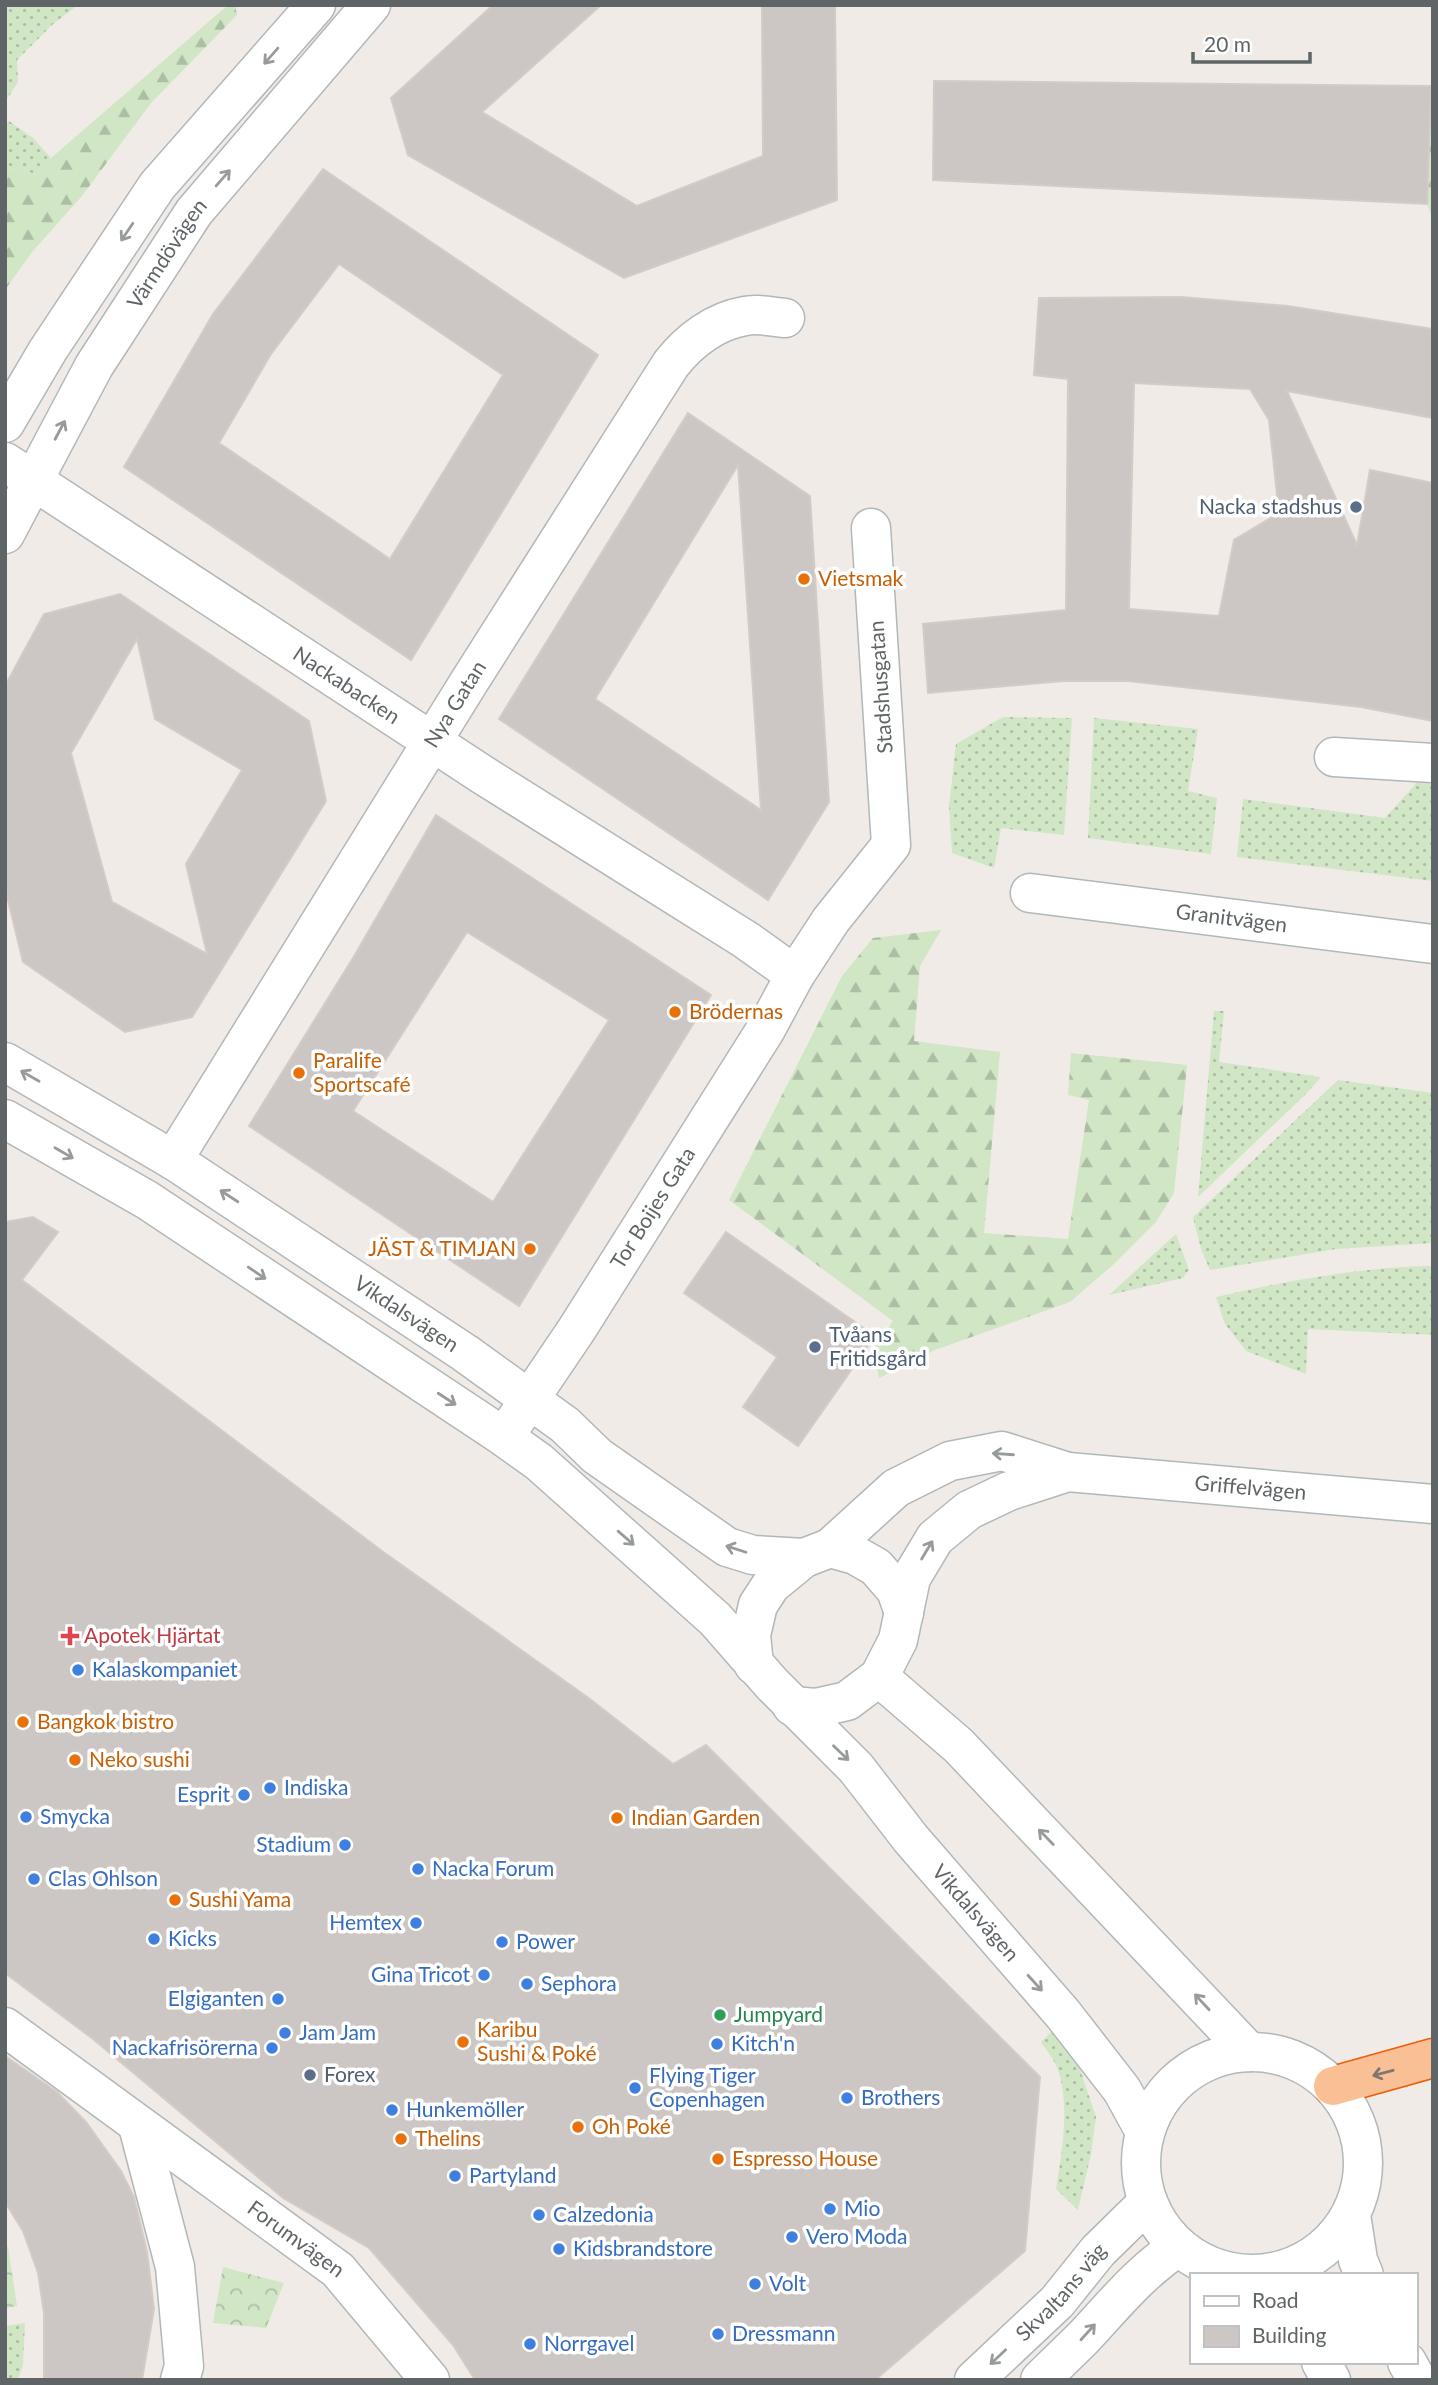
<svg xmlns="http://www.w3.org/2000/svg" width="1438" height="2385" font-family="Lato,sans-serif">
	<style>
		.grass { fill: url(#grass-dots) }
		.forest { fill: url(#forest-firs) }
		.park { fill: url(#park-crowns) }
		.building { fill: #ccc7c4; stroke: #d5cbc6; stroke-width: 2; fill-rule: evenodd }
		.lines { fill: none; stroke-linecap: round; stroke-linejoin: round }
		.street-casing { stroke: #b2b7b9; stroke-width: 41 }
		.secondary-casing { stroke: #b2b7b9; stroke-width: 41 }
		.highway-casing { stroke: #f05d08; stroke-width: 41 }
		.street { stroke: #fff; stroke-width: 38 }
		.secondary { stroke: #fff; stroke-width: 38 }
		.highway { stroke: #f9c095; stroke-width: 38 }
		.oneway { stroke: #979b9c }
		.oneway2 { stroke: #7e7770 }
		.service-dot { fill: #5c6f8a; stroke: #fff; stroke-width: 2.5 }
		.food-dot { fill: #e8710a; stroke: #fff; stroke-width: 2.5 }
		.health-dot { fill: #e0444e; stroke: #fff; stroke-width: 2.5 }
		.shop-dot { fill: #3f7fe0; stroke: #fff; stroke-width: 2.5 }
		.leisure-dot { fill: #2e9e5b; stroke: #fff; stroke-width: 2.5 }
		.labels { text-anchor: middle; stroke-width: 7; stroke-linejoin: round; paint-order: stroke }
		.street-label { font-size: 21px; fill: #5f6567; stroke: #fff }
		.service-label { font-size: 21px; fill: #4e5e75; stroke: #fff; text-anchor: start }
		.food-label { font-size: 21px; fill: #c56008; stroke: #fff; text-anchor: start }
		.health-label { font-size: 21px; fill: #be3a42; stroke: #fff; text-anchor: start }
		.shop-label { font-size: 21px; fill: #366cbe; stroke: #fff; text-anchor: start }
		.leisure-label { font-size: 21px; fill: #27864d; stroke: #fff; text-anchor: start }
	</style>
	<defs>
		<pattern id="grass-dots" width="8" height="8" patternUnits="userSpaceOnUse" patternTransform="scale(1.75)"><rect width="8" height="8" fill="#d0e6c5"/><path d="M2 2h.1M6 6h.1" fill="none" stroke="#acbea4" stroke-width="1.8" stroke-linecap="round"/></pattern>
		<pattern id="forest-firs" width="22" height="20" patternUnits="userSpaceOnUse" patternTransform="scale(1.75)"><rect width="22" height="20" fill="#d0e6c5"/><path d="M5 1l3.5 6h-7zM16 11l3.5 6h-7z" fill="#acbea4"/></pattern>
		<pattern id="park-crowns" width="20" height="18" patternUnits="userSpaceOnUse" patternTransform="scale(1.75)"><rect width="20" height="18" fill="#d0e6c5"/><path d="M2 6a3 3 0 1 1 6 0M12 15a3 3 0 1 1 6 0" fill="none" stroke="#acbea4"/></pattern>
	</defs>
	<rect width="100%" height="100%" fill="#f0ebe7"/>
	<path class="grass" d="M5 5H78L53 24 17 60 18 82 5 102Z
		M9 121 33 138 51 158 38 174 5 168V125Z
		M1003 717 1072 718 1064 835 1001 828 994 868 952 853 949 807 956 744Z
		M1094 718 1198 729 1188 791 1217 798 1211 854 1088 838Z
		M1419 780 1433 785V881L1237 857 1243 799 1385 818Z
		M1214 1011H1224L1219 1062 1321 1077 1308 1092 1198 1197Z
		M1338 1080 1433 1093V1243L1336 1249 1210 1270 1201 1249 1193 1217Z
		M1176 1234 1189 1270 1183 1278 1109 1295Z
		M1433 1266V1335L1308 1329 1306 1374 1246 1351 1225 1324 1216 1297C1288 1281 1359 1267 1433 1266Z
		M1055 2028 1080 2069 1096 2117 1091 2154 1078 2210 1056 2189C1062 2153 1070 2105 1058 2070 1055 2060 1046 2050 1041 2042Z
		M25 2323 23 2364 18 2380H5V2326Z"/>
	<path class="forest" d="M228 5H235L237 15 151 103 82 196 32 252 5 290V168L38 174 51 158Z
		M1433 42V220L1427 204Z
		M941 930 920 966 914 1041 1000 1052 984 1233 1068 1239 1089 1100 1068 1095 1071 1053 1187 1065 1174 1193 1156 1222 1115 1263 1070 1302 935 1350 879 1378 873 1349 893 1321 729 1200 842 976 873 938Z"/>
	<path class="park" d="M5 2247H8L17 2306 5 2308Z
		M223 2267 284 2283 266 2328 213 2323Z"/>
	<path class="building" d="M493 5H601L482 112 637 206 763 156 762 5H835L837 200 624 278 408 155 391 98Z
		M934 81 1431 86 1427 204 933 180Z
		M323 169 598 355 411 660 124 467 213 314ZM339 264 503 375 390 559 219 443 271 354Z
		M1181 297 1288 306 1433 329V418L1287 391 1357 545 1370 470 1433 483V721L1361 707 1128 681H1063L928 693 923 624 1066 610 1068 379 1034 375 1039 298ZM1134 383 1250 389 1269 420 1279 513 1234 540 1219 616 1129 609Z
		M688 413 810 496 829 802 768 900 499 719ZM738 465 761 810 595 699Z
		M120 594 309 721 326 801 192 1017 125 1032 23 962 5 888V686L44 614ZM137 639 155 719 242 770 186 864 207 954 112 902 71 753Z
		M436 815 711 995 519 1306 249 1126 353 958ZM467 932 609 1020 493 1202 353 1111Z
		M33 1217 58 1232 22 1280 382 1551 590 1699 673 1764 706 1745 1040 2077 1025 2251 875 2380H475L453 2345 369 2248 283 2198 93 2039 5 1973V1222Z
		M726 1232 875 1336 798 1446 743 1407 777 1357 684 1293Z
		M5 2056 57 2092 86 2122 121 2171 134 2197 147 2252 154 2309 142 2380H44V2313L38 2273 23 2231 5 2202Z"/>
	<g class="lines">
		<defs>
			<g id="street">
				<path id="s1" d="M5 462 483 775 746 940 795 975"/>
				<path d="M1334 757 1433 763"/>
				<path id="s2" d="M1030 893 1433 944"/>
				<path id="s3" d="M173 1160 469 682 671 364C689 341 715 321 745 316 757 313 772 317 785 318"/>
				<path id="s4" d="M504 1437 577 1329 766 1029 795 975 831 920 891 845 871 528"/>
				<path id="s5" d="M5 2027 338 2270 430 2380"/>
				<path d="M138 2126 175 2267 184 2366 180 2380"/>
			</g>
			<g id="secondary">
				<path d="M5 423 48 350 157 186 316 5"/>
				<path id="s6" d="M5 534 94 366 194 212 371 5"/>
				<path id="s7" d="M5 1062 173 1160 465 1353 565 1425 597 1456 727 1547 753 1555 804 1558"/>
				<path id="s8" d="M5 1119 147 1200 504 1437 539 1462 715 1619 772 1684 856 1768 911 1839 1063 2014 1122 2090 1145 2132"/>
				<path id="s9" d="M830 1548 896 1488 950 1461 1002 1451 1068 1472 1433 1504"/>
				<path d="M754 1665 751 1635 758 1605 771 1585 804 1558 830 1548 855 1555 876 1567 896 1590 904 1613"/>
				<path d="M879 1677 959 1746 1249 2052"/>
				<path d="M792 1706 816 1708 847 1701 879 1677 898 1640 911 1578 935 1538 969 1510 1009 1491 1068 1472"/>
				<circle cx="1252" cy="2163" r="111"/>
				<path d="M1351 2215 1358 2260 1364 2275"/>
				<path d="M1321 2362 1331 2380"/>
				<path d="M1407 2362 1417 2380"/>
				<path id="s10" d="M974 2380 1057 2302 1098 2251 1148 2202"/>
				<path d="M1040 2380C1054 2366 1069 2352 1083 2338 1115 2304 1139 2273 1178 2247"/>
			</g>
			<path id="highway" d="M1333 2086 1433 2058"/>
		</defs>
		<use href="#street" class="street-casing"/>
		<use href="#secondary" class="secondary-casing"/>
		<use href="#highway" class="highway-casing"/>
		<use href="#street" class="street"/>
		<use href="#secondary" class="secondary"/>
		<use href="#highway" class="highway"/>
	</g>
	<defs><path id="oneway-shaft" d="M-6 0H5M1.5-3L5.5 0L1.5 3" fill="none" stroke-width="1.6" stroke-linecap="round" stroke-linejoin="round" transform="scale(1.75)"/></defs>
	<g class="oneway">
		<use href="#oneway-shaft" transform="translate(271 56) rotate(131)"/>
		<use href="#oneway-shaft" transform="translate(223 178) rotate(-49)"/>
		<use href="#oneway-shaft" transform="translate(127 232) rotate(124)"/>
		<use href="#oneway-shaft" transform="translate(60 430) rotate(-62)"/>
		<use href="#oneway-shaft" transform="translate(30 1076) rotate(-150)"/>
		<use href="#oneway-shaft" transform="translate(64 1153) rotate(30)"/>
		<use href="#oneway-shaft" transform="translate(229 1196) rotate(-147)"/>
		<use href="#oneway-shaft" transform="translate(257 1273) rotate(34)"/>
		<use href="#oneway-shaft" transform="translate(447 1399) rotate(33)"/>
		<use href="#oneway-shaft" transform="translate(1003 1454) rotate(-176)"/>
		<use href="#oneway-shaft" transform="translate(626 1538) rotate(41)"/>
		<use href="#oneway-shaft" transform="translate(736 1549) rotate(-162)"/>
		<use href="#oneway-shaft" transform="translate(927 1550) rotate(-59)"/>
		<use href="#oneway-shaft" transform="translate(841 1753) rotate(44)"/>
		<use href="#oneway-shaft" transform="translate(1046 1837) rotate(-134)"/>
		<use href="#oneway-shaft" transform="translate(1035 1983) rotate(48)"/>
		<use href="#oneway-shaft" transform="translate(1202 2002) rotate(-133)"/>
		<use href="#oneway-shaft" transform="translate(1088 2332) rotate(-48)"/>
		<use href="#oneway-shaft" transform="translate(998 2357) rotate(137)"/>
	</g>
	<use class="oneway2" href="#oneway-shaft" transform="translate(1383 2073) rotate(165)"/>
	<g class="service-dot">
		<circle cx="1356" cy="507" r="7"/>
		<circle cx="815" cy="1347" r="7"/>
		<circle cx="310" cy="2075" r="7"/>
	</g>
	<g class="food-dot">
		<circle cx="804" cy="579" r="7"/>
		<circle cx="675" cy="1012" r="7"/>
		<circle cx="299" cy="1073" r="7"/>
		<circle cx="530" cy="1249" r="7"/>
		<circle cx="23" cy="1722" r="7"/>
		<circle cx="75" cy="1760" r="7"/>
		<circle cx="617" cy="1818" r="7"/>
		<circle cx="175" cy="1900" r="7"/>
		<circle cx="463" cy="2042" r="7"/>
		<circle cx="578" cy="2127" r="7"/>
		<circle cx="401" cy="2139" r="7"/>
		<circle cx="718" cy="2159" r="7"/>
	</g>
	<path class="health-dot" d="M66.5 1625.5h7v7h7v7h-7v7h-7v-7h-7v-7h7z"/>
	<g class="shop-dot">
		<circle cx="78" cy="1670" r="7"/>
		<circle cx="270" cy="1788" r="7"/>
		<circle cx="244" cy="1795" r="7"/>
		<circle cx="26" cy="1817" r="7"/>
		<circle cx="345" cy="1845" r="7"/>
		<circle cx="418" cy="1869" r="7"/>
		<circle cx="34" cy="1879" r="7"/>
		<circle cx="416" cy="1923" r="7"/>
		<circle cx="154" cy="1939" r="7"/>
		<circle cx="502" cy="1942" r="7"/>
		<circle cx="484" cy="1975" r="7"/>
		<circle cx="527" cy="1984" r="7"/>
		<circle cx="278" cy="1999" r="7"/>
		<circle cx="285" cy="2033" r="7"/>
		<circle cx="717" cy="2044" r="7"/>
		<circle cx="272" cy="2048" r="7"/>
		<circle cx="635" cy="2088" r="7"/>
		<circle cx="847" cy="2098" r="7"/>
		<circle cx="392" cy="2110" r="7"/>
		<circle cx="455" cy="2176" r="7"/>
		<circle cx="830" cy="2209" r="7"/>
		<circle cx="539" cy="2215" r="7"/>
		<circle cx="792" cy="2237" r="7"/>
		<circle cx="559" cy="2249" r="7"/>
		<circle cx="755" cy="2284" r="7"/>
		<circle cx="718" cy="2334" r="7"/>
		<circle cx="530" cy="2344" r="7"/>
	</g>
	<circle class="leisure-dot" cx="720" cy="2015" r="7"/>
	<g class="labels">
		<g class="street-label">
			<text dy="7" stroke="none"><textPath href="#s6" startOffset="324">Värmdövägen</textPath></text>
			<text dy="7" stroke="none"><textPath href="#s1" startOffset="408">Nackabacken</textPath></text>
			<text transform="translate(881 687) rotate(-94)" y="7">Stadshusgatan</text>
			<text dy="7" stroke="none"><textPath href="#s3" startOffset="536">Nya Gatan</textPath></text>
			<text dy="7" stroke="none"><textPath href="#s2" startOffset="203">Granitvägen</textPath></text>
			<text dy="7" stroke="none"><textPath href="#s4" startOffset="273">Tor Boijes Gata</textPath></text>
			<text dy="7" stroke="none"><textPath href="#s7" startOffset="474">Vikdalsvägen</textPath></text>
			<text dy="7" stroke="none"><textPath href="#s9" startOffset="455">Griffelvägen</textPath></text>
			<text dy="7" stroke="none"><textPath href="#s8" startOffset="1264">Vikdalsvägen</textPath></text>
			<text dy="7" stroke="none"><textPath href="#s5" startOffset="360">Forumvägen</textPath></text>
			<text dy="7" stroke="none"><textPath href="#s10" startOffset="124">Skvaltans väg</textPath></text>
		</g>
		<g class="service-label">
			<text x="1342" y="514" text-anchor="end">Nacka stadshus</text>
			<text x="829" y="1342">Tvåans<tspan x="829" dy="24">Fritidsgård</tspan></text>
			<text x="324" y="2082">Forex</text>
		</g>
		<g class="food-label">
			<text x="818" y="586">Vietsmak</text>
			<text x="689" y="1019">Brödernas</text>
			<text x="313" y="1068">Paralife<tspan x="313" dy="24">Sportscafé</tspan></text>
			<text x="516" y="1256" text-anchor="end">JÄST &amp; TIMJAN</text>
			<text x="37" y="1729">Bangkok bistro</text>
			<text x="89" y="1767">Neko sushi</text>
			<text x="631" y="1825">Indian Garden</text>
			<text x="189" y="1907">Sushi Yama</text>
			<text x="477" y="2037">Karibu<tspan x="477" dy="24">Sushi &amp; Poké</tspan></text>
			<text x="592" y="2134">Oh Poké</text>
			<text x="415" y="2146">Thelins</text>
			<text x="732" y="2166">Espresso House</text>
		</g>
		<g class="health-label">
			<text x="84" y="1643">Apotek Hjärtat</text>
		</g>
		<g class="shop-label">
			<text x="92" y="1677">Kalaskompaniet</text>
			<text x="284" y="1795">Indiska</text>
			<text x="230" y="1802" text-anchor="end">Esprit</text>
			<text x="40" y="1824">Smycka</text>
			<text x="331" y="1852" text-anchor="end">Stadium</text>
			<text x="432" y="1876">Nacka Forum</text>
			<text x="48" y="1886">Clas Ohlson</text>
			<text x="402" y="1930" text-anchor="end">Hemtex</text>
			<text x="168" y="1946">Kicks</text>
			<text x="516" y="1949">Power</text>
			<text x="470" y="1982" text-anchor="end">Gina Tricot</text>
			<text x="541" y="1991">Sephora</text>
			<text x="264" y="2006" text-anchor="end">Elgiganten</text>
			<text x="299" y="2040">Jam Jam</text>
			<text x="731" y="2051">Kitch'n</text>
			<text x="258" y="2055" text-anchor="end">Nackafrisörerna</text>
			<text x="649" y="2083">Flying Tiger<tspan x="649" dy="24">Copenhagen</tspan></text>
			<text x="861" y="2105">Brothers</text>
			<text x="406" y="2117">Hunkemöller</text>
			<text x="469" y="2183">Partyland</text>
			<text x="844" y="2216">Mio</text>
			<text x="553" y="2222">Calzedonia</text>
			<text x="806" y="2244">Vero Moda</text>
			<text x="573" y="2256">Kidsbrandstore</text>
			<text x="769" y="2291">Volt</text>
			<text x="732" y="2341">Dressmann</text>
			<text x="544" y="2351">Norrgavel</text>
		</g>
		<g class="leisure-label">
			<text x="734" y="2022">Jumpyard</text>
		</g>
	</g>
	<rect width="1438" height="2385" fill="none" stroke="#5f6567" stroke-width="14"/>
	<rect x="1190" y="2273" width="228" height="91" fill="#ffffff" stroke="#bfc1c2" stroke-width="2"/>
	<rect x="1204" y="2296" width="35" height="10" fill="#ffffff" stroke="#bfc1c2" stroke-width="2"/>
	<text x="1252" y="2308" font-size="21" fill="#5f6567">Road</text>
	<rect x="1204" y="2326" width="35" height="21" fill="#ccc7c4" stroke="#bfc1c2" stroke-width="2"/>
	<text x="1252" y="2343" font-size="21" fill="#5f6567">Building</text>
	<path d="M1193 52v10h117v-10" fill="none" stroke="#5f6567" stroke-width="3.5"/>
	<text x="1204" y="52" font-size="21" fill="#5f6567" stroke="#ffffff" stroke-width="5" paint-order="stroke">20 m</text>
</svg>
